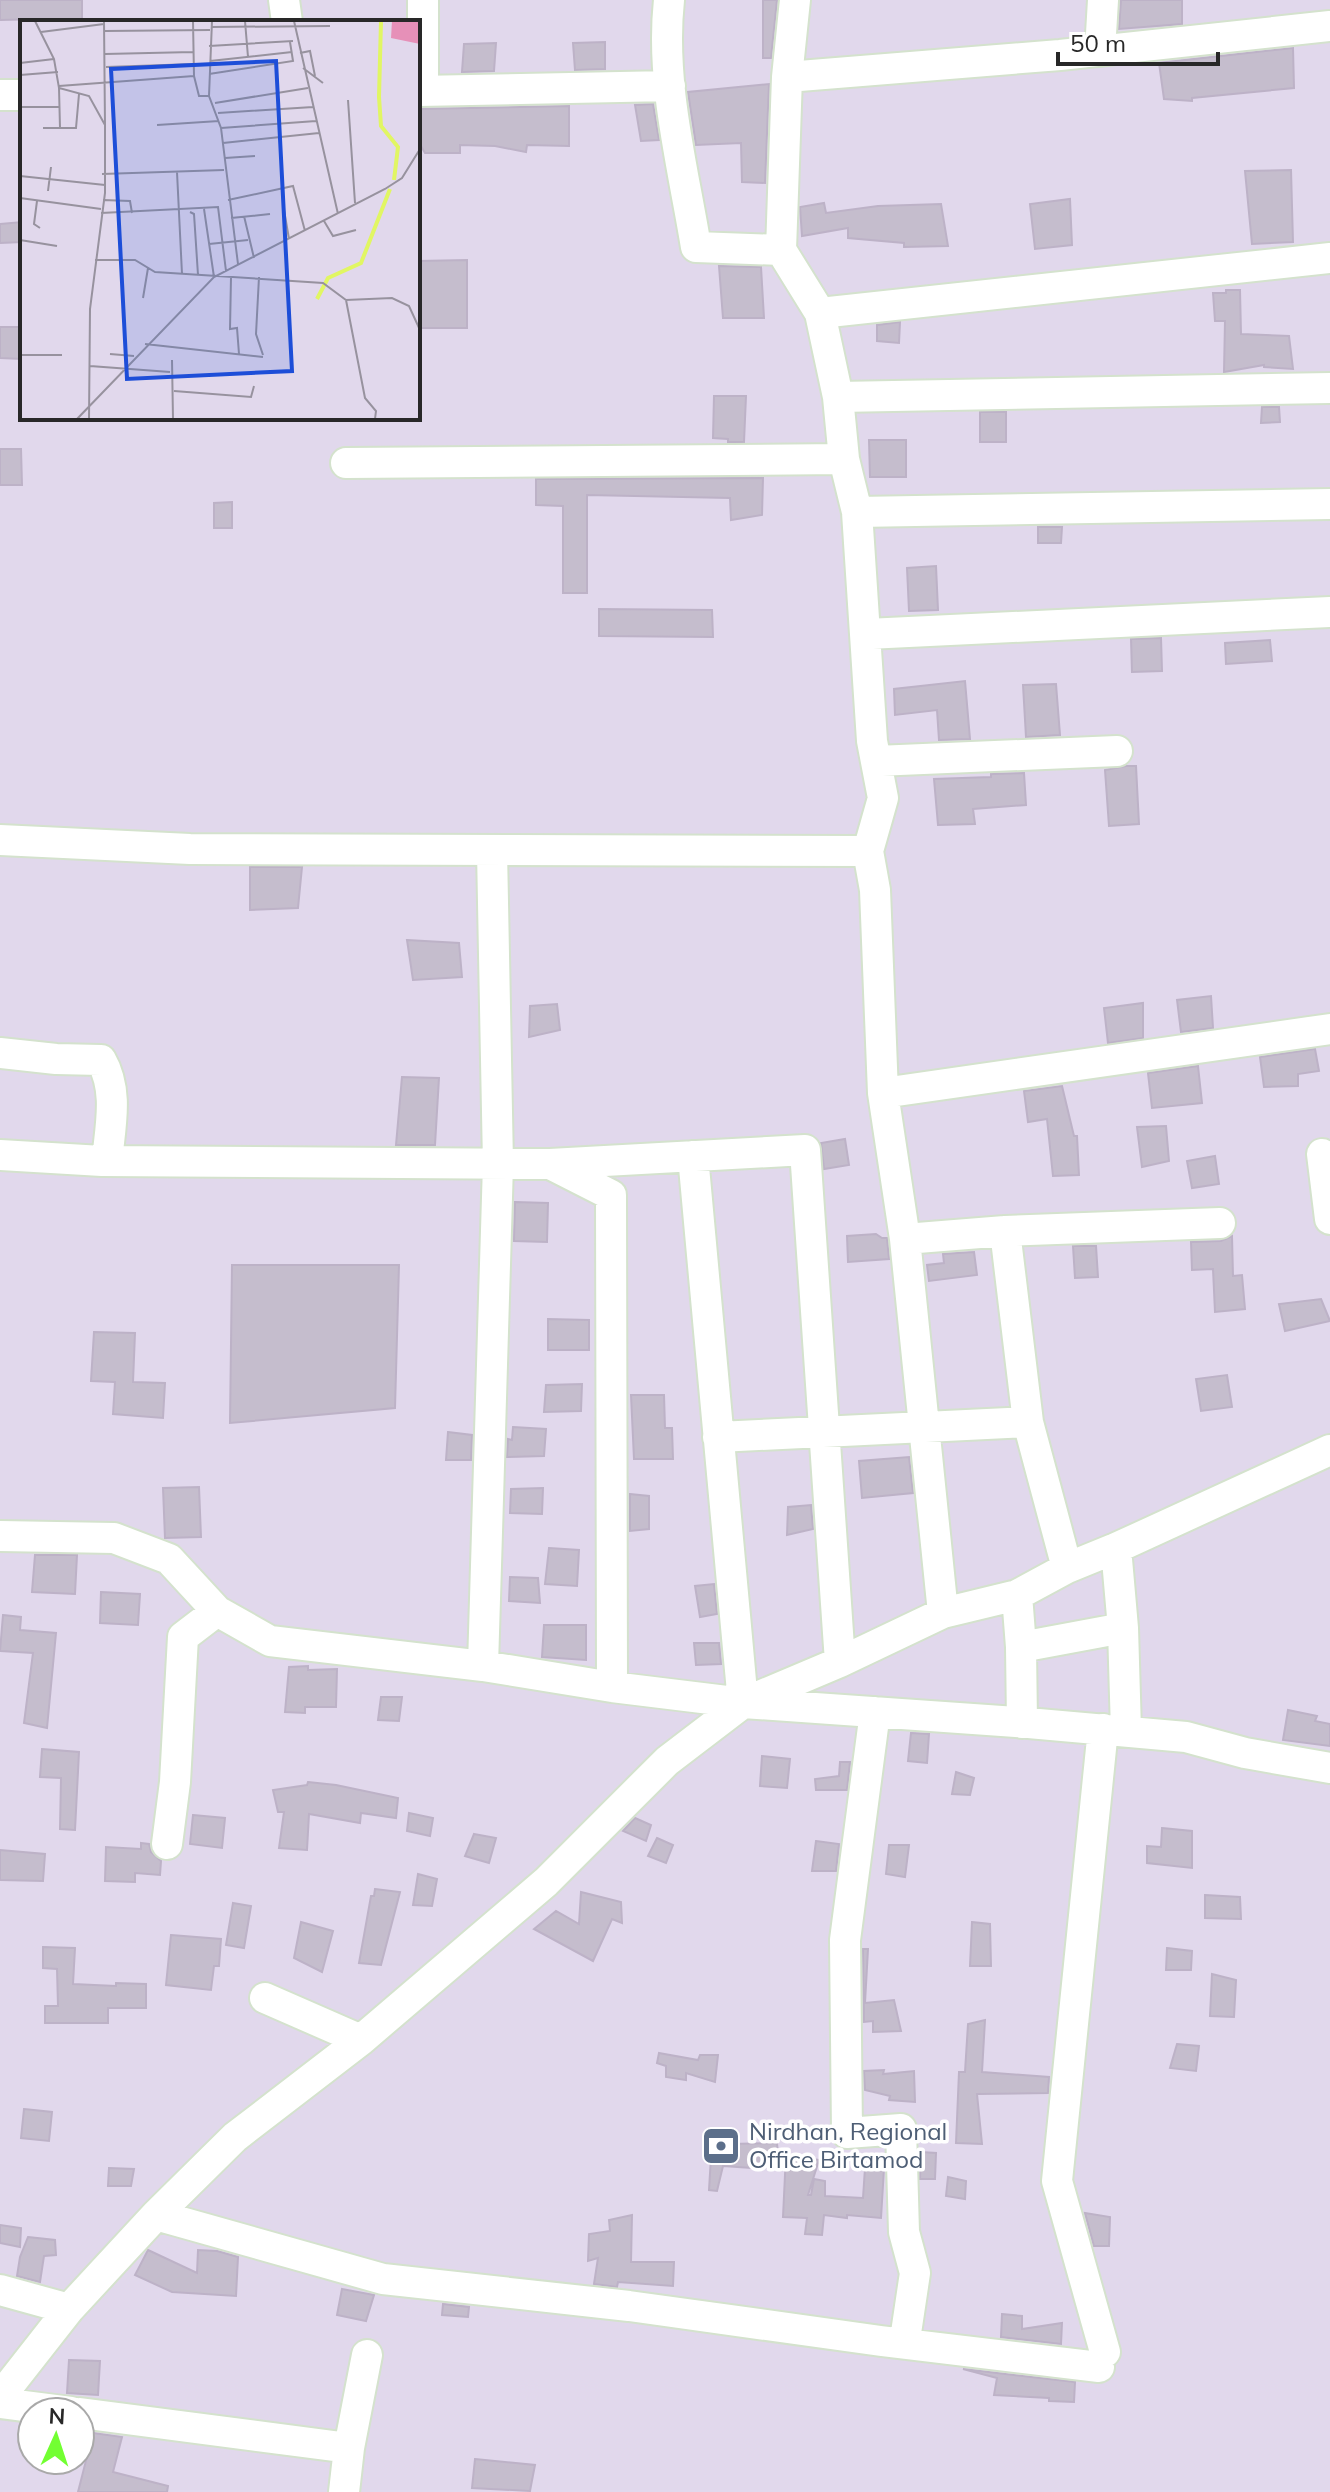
<svg xmlns="http://www.w3.org/2000/svg" width="1330" height="2492" font-family="Mulish,sans-serif">
	<style>
		.building { fill: #c5bdcd; stroke: #bdb2c7; stroke-width: 2 }
		.lines { fill: none; stroke-linecap: round; stroke-linejoin: round }
		.minor-casing { stroke: #d4e2cd; stroke-width: 34 }
		.minor { stroke: #fff; stroke-width: 30 }
		.labels { text-anchor: middle; stroke-width: 7; stroke-linejoin: round; paint-order: stroke }
		.service-label { font-size: 24px; fill: #4e5e75; stroke: #fff; text-anchor: start }
		.inset-river { fill: none; stroke: #e1f663; stroke-width: 4 }
		.inset-road { fill: none; stroke: #97929e; stroke-width: 2 }
		.view { fill: #1d4ed8; fill-opacity: 0.15; stroke: #1d4ed8; stroke-width: 4 }
		.inset-edge { fill: none; stroke: #282828; stroke-width: 4 }
	</style>
	<rect width="100%" height="100%" fill="#e1d8ec"/>
	<path class="building" d="M0 0H82V22H43V19L0 20Z
		M763 0H777L771 58H763Z
		M1121 0H1182V24L1119 29Z
		M605 42V69L575 70 573 43Z
		M496 43 494 71 462 72 464 44Z
		M1293 48 1294 88 1192 98V101L1164 99 1159 63Z
		M769 84 765 183 742 182 741 143 696 145 688 92Z
		M653 104 659 140 641 141 635 105Z
		M569 106V146L527 145 526 152 495 146 460 145V153H425L418 141 419 109Z
		M1291 170 1293 242 1252 244 1245 171Z
		M1070 199 1072 245 1035 249 1030 204Z
		M824 203 826 213 878 206 941 204 948 246 904 247V243L848 238V228L802 236 800 207Z
		M22 222V242L0 243V224Z
		M467 260V328H418V261Z
		M719 266 761 267 764 318H723Z
		M1226 290H1240L1241 334 1289 336 1293 369 1264 367V365L1224 372 1225 321H1215L1213 293H1226Z
		M900 322 899 343 877 341V325Z
		M0 327H22V359L0 358Z
		M714 396H746L744 442H728V439L713 438Z
		M1262 407H1279L1280 422 1261 423Z
		M980 412H1006V442H980Z
		M869 440H906V477H870Z
		M0 449H21L22 485H0Z
		M763 478 762 515 731 520 730 498 587 495V593H563V506L536 505V479Z
		M232 502V528H214V503Z
		M1038 527H1062L1061 543H1038Z
		M936 566 938 610 909 611 907 568Z
		M599 609 712 610 713 637 599 636Z
		M1161 638 1162 671 1132 672 1131 639Z
		M1270 640 1272 661 1226 664 1225 643Z
		M965 681 970 739 939 740 937 710 895 715 894 689Z
		M1056 684 1060 735 1026 737 1023 685Z
		M1126 766H1136L1139 824 1109 826 1105 770Z
		M1024 773 1026 805 973 809 975 824 938 825 934 779 991 777V774Z
		M250 867H302L298 908 250 910Z
		M407 940 459 943 462 977 413 980Z
		M1211 996 1213 1028 1181 1032 1177 1000Z
		M1143 1003V1038L1108 1043 1104 1008Z
		M557 1004 560 1030 529 1037 530 1006Z
		M1315 1049 1319 1071 1298 1074V1086L1264 1087 1260 1057Z
		M1198 1066 1202 1103 1152 1108 1148 1073Z
		M402 1077 439 1078 435 1145H396Z
		M1062 1086 1074 1136H1077L1079 1175 1053 1176 1047 1119 1028 1122 1024 1091Z
		M1166 1126 1169 1161 1142 1167 1137 1127Z
		M845 1139 849 1165 824 1169 821 1143Z
		M1215 1156 1219 1184 1192 1188 1187 1161Z
		M515 1202 548 1203 547 1242 514 1241Z
		M876 1234 882 1238H887L889 1259 848 1262 847 1236Z
		M1232 1236 1233 1276 1242 1275 1245 1309 1215 1312 1213 1269 1192 1270 1191 1242 1221 1241Z
		M1073 1246H1096L1098 1277 1075 1278Z
		M974 1252 977 1275 929 1281 927 1265 944 1263 943 1254Z
		M232 1265H399L395 1408 230 1423Z
		M1321 1299 1330 1321 1285 1331 1279 1304Z
		M548 1319 589 1320V1350H548Z
		M94 1332 135 1333 133 1382 165 1383 163 1418 113 1414 115 1382 91 1381Z
		M1227 1375 1232 1407 1201 1411 1196 1379Z
		M582 1384 581 1411 544 1412 546 1385Z
		M631 1395H664L665 1428H672L673 1459H634Z
		M513 1427 546 1429 544 1456 507 1457 508 1439 512 1440Z
		M448 1432 472 1435 471 1460H446Z
		M909 1457 913 1493 862 1498 859 1461Z
		M199 1487 201 1537 165 1538 163 1488Z
		M543 1488 542 1514 510 1513 511 1489Z
		M630 1494 649 1496V1529L630 1531Z
		M811 1505 813 1529 787 1535 788 1507Z
		M549 1548 579 1550 577 1586 545 1584Z
		M35 1555H77L75 1594 32 1592Z
		M510 1577 538 1578 540 1603 509 1601Z
		M714 1584 717 1614 700 1617 695 1586Z
		M101 1592 140 1594 138 1625 100 1623Z
		M3 1615 21 1617 20 1630 56 1633 47 1728 24 1723 33 1653 0 1651Z
		M544 1625H586V1660L542 1657Z
		M694 1643H719L721 1664 696 1665Z
		M308 1666V1670L337 1669 336 1707H305V1713L285 1712 289 1667Z
		M381 1697H402L399 1721 378 1720Z
		M1288 1710 1317 1716 1315 1721 1330 1724V1746L1283 1740Z
		M911 1733 929 1734 927 1763 908 1761Z
		M42 1749 79 1752 75 1830 60 1829 61 1778 40 1777Z
		M762 1756 790 1759 787 1788 760 1786Z
		M840 1762H850L847 1790H816L815 1779 839 1776Z
		M956 1772 974 1778 970 1795 952 1794Z
		M308 1782 336 1785 398 1798 396 1818 361 1813 360 1823 309 1814 307 1850 279 1848 284 1812H278L273 1790 307 1785Z
		M409 1813 433 1818 430 1836 407 1831Z
		M193 1815 225 1818 222 1848 190 1844Z
		M635 1818 651 1825 646 1841 623 1831Z
		M1162 1828 1192 1831V1868L1147 1863V1846L1161 1847Z
		M474 1834 496 1838 489 1863 465 1856Z
		M657 1838 673 1845 666 1863 648 1856Z
		M816 1841 839 1844 836 1871H812Z
		M141 1843 149 1844 151 1852 161 1861 160 1875 135 1873V1882L105 1881 106 1847 141 1849Z
		M889 1845H909L905 1877 886 1874Z
		M0 1850 45 1854 43 1881 0 1880Z
		M418 1874 437 1879 432 1906 413 1905Z
		M375 1889 400 1892 381 1965 359 1963 371 1896H374Z
		M581 1892 621 1902 622 1923 612 1919 593 1961 534 1929 556 1911 579 1924Z
		M1205 1895 1240 1897 1241 1919 1205 1918Z
		M233 1903 251 1906 244 1948 226 1945Z
		M301 1922 333 1931 322 1972 294 1958Z
		M972 1922 990 1924 991 1966H970Z
		M171 1935 221 1939 219 1966H214L211 1990 166 1985Z
		M43 1947 75 1948 73 1984 116 1986V1983L146 1984V2008H108V2023H45V2006H58L57 1969 43 1968Z
		M1167 1948 1192 1951 1191 1970H1166Z
		M863 1949H868L865 2003 894 2000 901 2031 873 2032V2021L864 2022Z
		M1212 1974 1236 1980 1234 2017 1210 2016Z
		M985 2020 982 2072 1049 2077 1048 2093 977 2094 982 2144 956 2143 959 2072H965L968 2024Z
		M1177 2044 1199 2046 1196 2071 1170 2068Z
		M659 2053 698 2060 700 2055H718L715 2082 686 2073V2080L666 2077V2066L657 2063Z
		M884 2070 883 2074 914 2071 915 2102 889 2100 890 2096 865 2090 864 2071Z
		M24 2109 52 2112 49 2141 21 2138Z
		M712 2140 730 2141 729 2144 777 2143 779 2167 752 2168 723 2166 717 2191 709 2190Z
		M921 2152 936 2153 935 2179H920Z
		M786 2154 819 2160 808 2195H811L814 2179 825 2181V2196L863 2198 865 2168H884L881 2218 847 2215V2218L824 2215 822 2235 805 2234 807 2218 783 2217Z
		M109 2168 134 2169 131 2186H108Z
		M948 2177 966 2181 965 2199 946 2196Z
		M1085 2213 1110 2217 1109 2246H1094Z
		M632 2215 631 2262H674L673 2286 618 2282 617 2287 594 2284 598 2258 588 2261 589 2234 610 2231 609 2220Z
		M0 2225 21 2228 20 2247 0 2243Z
		M28 2237 55 2240 56 2255 44 2256 40 2282 17 2276 20 2257Z
		M148 2250 197 2273 198 2250 217 2251 238 2257 236 2296 172 2292 135 2275Z
		M342 2289 374 2295 366 2321 337 2315Z
		M443 2304 469 2307 468 2317 442 2315Z
		M1002 2314 1022 2316V2329L1062 2323 1061 2344 1001 2337Z
		M69 2360 100 2361 98 2395 67 2393Z
		M963 2369 1075 2382 1074 2402 1049 2401V2398L994 2395 997 2378Z
		M93 2433 122 2437 113 2472 168 2486 167 2492H78Z
		M475 2459 535 2465 530 2491 472 2488Z"/>
	<g class="lines">
		<defs>
			<path id="minor" d="M284 0 287 22
				M423 0V91
				M669 0C660 82 683 167 696 247L781 250
				M795 0 787 77 781 250 820 313 838 397 844 459 857 512 872 741 883 798 868 851 875 890 883 1093 905 1239 943 1613
				M1100 51 1103 0
				M787 77 1060 55 1330 26
				M418 91 670 86
				M0 95H22
				M820 313 1330 258
				M838 397 1330 388
				M346 463 844 459
				M857 512 1330 504
				M867 634 1330 612
				M876 761 1117 751
				M0 840 190 849 868 851
				M0 1053 56 1059 101 1060C119 1091 110 1127 107 1161
				M883 1093 1330 1029
				M1322 1154 1330 1219
				M0 1155 102 1161 550 1164 805 1150 840 1662
				M693 1156 743 1703
				M552 1165 611 1195 612 1687
				M1005 1231 1028 1422 1067 1568
				M905 1239 1005 1231 1220 1223
				M718 1437 1028 1422
				M0 1536 114 1538 169 1559 217 1611 270 1641 483 1666 612 1687 743 1703 1016 1722 1186 1737 1245 1753 1330 1768
				M1116 1548 1123 1628 1126 1731
				M1017 1595 1021 1647 1022 1723
				M1021 1647 1123 1628
				M483 1666 498 1164 492 850
				M875 1712 845 1940 847 2133 901 2129 904 2232 915 2273 906 2333
				M1103 1729 1057 2181 1105 2352
				M167 1844 175 1782 183 1637 217 1611
				M265 1998 361 2040
				M156 2215 383 2279 629 2306 881 2341 1099 2367
				M0 2290 69 2309
				M0 2397 69 2309 156 2215 235 2137 361 2040 546 1882 667 1761 743 1703 840 1662 943 1613 1017 1595 1067 1568 1116 1548 1330 1450
				M0 2403 71 2412
				M80 2413 349 2448
				M344 2492 349 2448 367 2355"/>
		</defs>
		<use href="#minor" class="minor-casing"/>
		<use href="#minor" class="minor"/>
	</g>
	<defs>
		<symbol id="bank-square" viewBox="-11 -11 22 22"><rect x="-9" y="-9" width="18" height="18" rx="4" fill="#5c6f8a" stroke="#fff"/><path d="M-6-4H6V4H-6ZM0-2.3a2.3 2.3 0 1 0 0 4.6a2.3 2.3 0 1 0 0-4.6Z" fill="#fff"/></symbol>
	</defs>
	<g fill-rule="evenodd">
		<use href="#bank-square" x="699" y="2124" width="44" height="44"/>
	</g>
	<g class="labels">
		<g class="service-label">
			<text x="749" y="2140">Nirdhan, Regional<tspan x="749" dy="28">Office Birtamod</tspan></text>
		</g>
	</g>
	<g transform="translate(20 20)">
		<rect width="400" height="400" fill="#e1d8ec"/>
		<path d="M372 1H400V24L371 18Z" fill="#e690b8"/>
		<path class="inset-river" d="M361 1 359 77 361 106 378 127 374 160M297 279 308 258 341 243 370 169"/>
		<path class="inset-road" d="M15 1 34 39 39 68 69 76 85 105V173L70 289 69 399M84 1 85 105M173 1 174 56 179 76H189M192 1 189 76 201 108 218 244M225 1 228 37M274 1 318 194M191 7 310 6M85 11 190 10M21 12 84 4M189 26 273 21M280 33 290 31 295 56M85 34 173 32M190 41 272 32M0 43 34 39M86 47 174 44M283 48 303 63M189 54 273 41 270 22M0 55 38 52M39 66 174 56M39 68 40 108M328 80 335 183M195 83 288 68M0 87H39M198 93 293 87M137 105 199 101M23 108H56L59 74M201 108 296 101M203 123 299 113M205 138 235 136M157 152 162 254M82 154 204 150M0 156 85 165M28 171 31 147M0 178 81 189M83 180 110 181 112 193M208 180 273 166 285 211M17 181 14 204 20 208M263 184 269 219M184 189 194 257M170 192 174 194 178 255M81 193 198 187 206 251M224 196 234 238M211 198 250 194M304 201 313 216 336 210M0 220 37 226M189 224 228 220M75 240H115L135 252 303 263 326 280 372 278 389 286 400 310M211 257 210 309 217 308 219 334M239 257 236 314 243 335M123 278 128 248M326 280 345 378 356 391 355 399M125 324 243 337M90 334 114 336M0 335H42M152 340 153 399M70 346 150 352M154 371 231 377 234 366M57 399 194 257 365 169 382 158 400 129"/>
		<path class="view" d="M256 41 272 351 107 359 91 49Z"/>
		<rect width="400" height="400" class="inset-edge"/>
	</g>
	<g transform="translate(56 2436) rotate(3)"><circle r="38" fill="#ffffff" stroke="#a9a9a9" stroke-width="2"/>
	<path d="M0-6L14 30L0 20L-14 30Z" fill="#72ff32"/>
	<text y="-12" font-size="22" font-weight="bold" text-anchor="middle" fill="#282828">N</text>
	</g>
	<path d="M1058 52v12h160v-12" fill="none" stroke="#282828" stroke-width="4"/>
	<text x="1070" y="52" font-size="24" fill="#282828" stroke="#ffffff" stroke-width="6" paint-order="stroke">50 m</text>
</svg>
